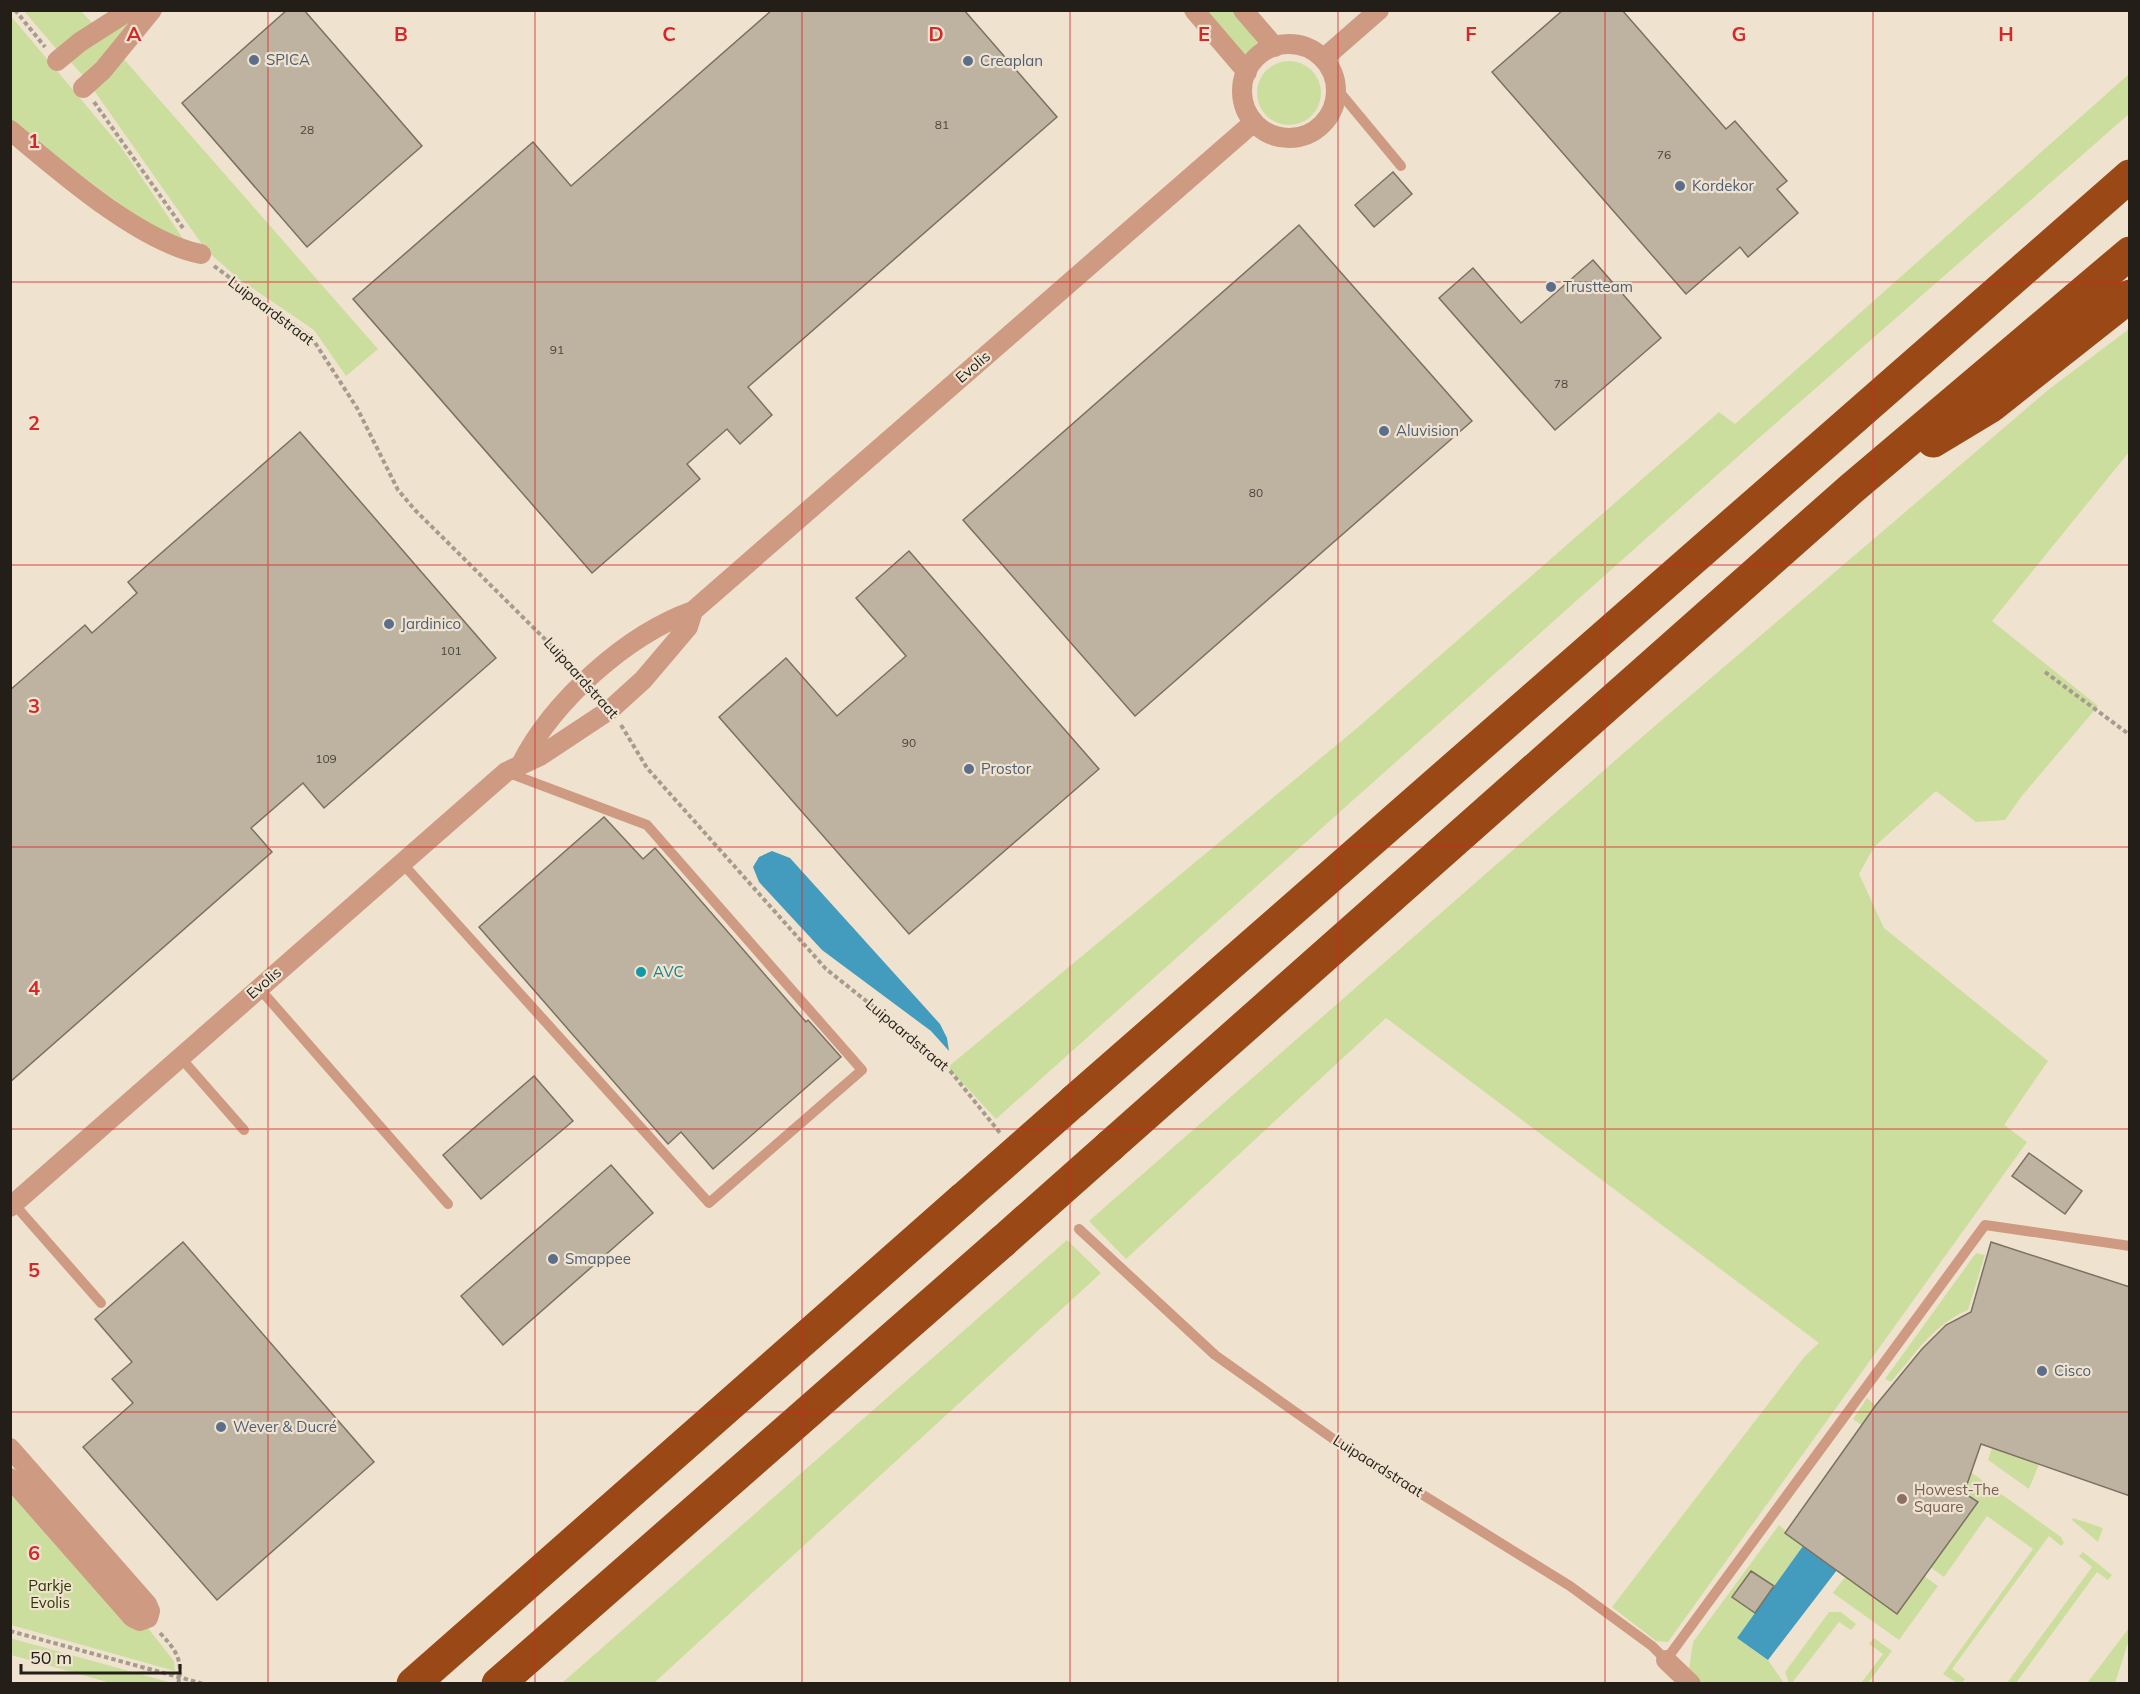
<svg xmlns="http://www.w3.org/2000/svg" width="2140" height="1694" font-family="Mulish,sans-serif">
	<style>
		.green { fill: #cbde9e }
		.water { fill: #439bbd }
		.building { fill: #beb3a1; stroke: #7c7161; stroke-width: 1.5 }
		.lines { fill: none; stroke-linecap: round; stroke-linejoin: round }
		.path { stroke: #a69c8e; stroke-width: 4; stroke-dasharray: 4.5 3; stroke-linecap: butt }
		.lane { stroke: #ce9b82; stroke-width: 10 }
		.street { stroke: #ce9b82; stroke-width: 20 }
		.highway { stroke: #9a4815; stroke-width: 33 }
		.highway-bridge { stroke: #9a4815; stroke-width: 33 }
		.grid { fill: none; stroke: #d62828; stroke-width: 1.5; stroke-opacity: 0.55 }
		.service-dot { fill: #5c6f8a; stroke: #efe3d0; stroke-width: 2 }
		.culture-dot { fill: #0f9aa8; stroke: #efe3d0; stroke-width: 2 }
		.education-dot { fill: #8d6e63; stroke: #efe3d0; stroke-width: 2 }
		.labels { text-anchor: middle; stroke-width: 4.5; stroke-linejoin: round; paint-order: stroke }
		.number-label { font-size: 12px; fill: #4a443a }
		.service-label { font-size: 15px; fill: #4e5e75; stroke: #efe3d0; text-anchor: start }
		.street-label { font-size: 15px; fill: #231f18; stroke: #efe3d0 }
		.culture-label { font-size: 15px; fill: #0d838f; stroke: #efe3d0; text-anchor: start }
		.education-label { font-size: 15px; fill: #785e54; stroke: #efe3d0; text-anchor: start }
		.park-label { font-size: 15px; fill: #2d3901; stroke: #efe3d0 }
		.grid-label { font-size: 20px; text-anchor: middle; font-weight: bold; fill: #d62828; stroke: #efe3d0; stroke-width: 4.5; stroke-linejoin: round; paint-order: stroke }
	</style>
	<rect width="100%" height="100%" fill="#efe3d0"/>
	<path class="green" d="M24 11H81L94 25 59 52Z
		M140 11 85 78 68 59Z
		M1205 11H1232L1261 44 1246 57Z
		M10 15 121 147 188 246 152 228 11 123Z
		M122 57 378 349 346 376 314 330 239 279 206 250 93 89Z
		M1257 93a32 32 0 1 1 64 0a32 32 0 1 1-64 0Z
		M2129 74V114L1743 452 996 1119 948 1067 1357 728 1719 412 1735 424Z
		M2129 329V452L1992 621 2098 706 2021 797 2005 820 1976 822 1936 791 1874 847 1859 874 1884 928 2048 1061 2004 1125 2027 1142 1668 1642 1656 1641 1612 1607 1805 1356 1819 1343 1386 1018 1126 1259 1089 1221 1642 737 2048 390Z
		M1067 1240 1101 1273 654 1683H562Z
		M1976 1253 1985 1255 1968 1310C1934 1324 1915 1354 1891 1382L1885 1379Z
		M1867 1398 1876 1406 1863 1426 1853 1419Z
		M1992 1448 2039 1464 2029 1489 1988 1460Z
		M1944 1453 2061 1537 2064 1543 2061 1546 2049 1536 1952 1669 1965 1679 1962 1683H1957L1943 1674 2033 1549 1987 1516 1944 1577 1930 1567 1977 1502 1932 1469Z
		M10 1489 147 1627 174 1661 175 1671 11 1625Z
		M2073 1518 2103 1528 2098 1542 2072 1520Z
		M1779 1525 1803 1546 1774 1586 1751 1571 1732 1597 1755 1613 1737 1638 1768 1660 1784 1683H1703L1689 1669 1693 1642Z
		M2083 1552 2112 1575 2108 1580 2097 1572 2016 1683H2007L2092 1567 2079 1556Z
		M1924 1576 1938 1586 1899 1640 1833 1593 1845 1577 1897 1614Z
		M1829 1612H1841L1856 1624 1851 1630 1839 1622 1792 1683H1789L1785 1672Z
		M2129 1628V1640L2115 1683H2087Z
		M10 1638 172 1683H111L11 1655Z
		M1874 1638 1892 1651 1868 1683H1861L1883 1654 1869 1644Z"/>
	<path class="water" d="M772 851 790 858 940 1024 947 1038 949 1051 931 1031 822 950 759 882 753 867 759 857Z
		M1803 1546 1837 1570 1768 1660 1737 1638Z"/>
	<path class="building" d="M287 10H304L422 146 307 247 182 103Z
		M772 10H964L1057 117 748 387 772 415 740 444 727 429 687 464 700 479 592 573 353 299 533 142 571 186Z
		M1563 10H1622L1726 129 1735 121 1787 181 1777 189 1798 213 1748 257 1740 247 1686 294 1492 72Z
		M1393 172 1412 194 1374 227 1355 205Z
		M1299 225 1472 421 1135 716 963 520Z
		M1593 260 1661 338 1555 430 1439 298 1473 268 1521 323Z
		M300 432 496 658 324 808 303 783 251 828 272 852 10 1082V690L85 625 92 633 137 593 128 582Z
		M909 551 1099 769 909 934 719 717 786 658 837 716 906 656 856 598Z
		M604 817 643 859 655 848 806 1022 808 1020 841 1057 713 1169 681 1132 668 1144 479 927Z
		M534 1076 573 1121 481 1199 443 1155Z
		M2029 1153 2082 1191 2065 1214 2012 1176Z
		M611 1165 653 1213 503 1345 461 1296Z
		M183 1242 374 1462 217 1600 83 1447 133 1403 112 1379 132 1362 95 1319Z
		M1991 1242 2130 1287V1496L1981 1444 1964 1493 1978 1502 1897 1614 1785 1533 1876 1405 1922 1349 1946 1325 1971 1312Z
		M1751 1571 1774 1586 1755 1613 1732 1597Z"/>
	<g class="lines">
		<path class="path" d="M15 10 45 47
			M94 102 183 228
			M214 266 312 338 357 408 398 490 415 510 572 666
			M2045 672 2130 735
			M621 725 647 768 826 969 943 1062 1000 1133
			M10 1631 204 1684
			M160 1633C175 1649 184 1660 178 1684"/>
		<path class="lane" d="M1337 89 1401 166
			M402 863 709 1203 862 1070 647 825 506 772
			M259 988 448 1204
			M180 1057 244 1130
			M14 1204 101 1303
			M1079 1229 1215 1355 1339 1443 1570 1586 1652 1646 1666 1660 1985 1225 2130 1246"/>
		<path class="street" d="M1194 10 1247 72
			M1243 10 1275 47
			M1242 91a47 47 0 1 1 94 0a47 47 0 1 1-94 0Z
			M1323 59 1379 10
			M57 61 80 42 130 10
			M83 88 103 70 152 10
			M10 130C58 170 139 242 201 254
			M521 764C553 701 626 635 693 611L1254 122
			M10 1207 506 772 540 756 611 709 643 680 688 627 693 611
			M10 1448 147 1604 150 1611 148 1618 140 1621 132 1617 10 1478
			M1666 1660 1691 1684"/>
		<path class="highway" d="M1933 441 1991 406 2130 296
			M1074 1101 2130 176
			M1110 1146 1851 489 2130 253
			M413 1684 963 1199
			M498 1684 1003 1241"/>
		<path class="highway-bridge" d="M963 1199 1074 1101
			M1003 1241 1110 1146"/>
	</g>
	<path class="grid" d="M268 10V1684M535 10V1684M802 10V1684M1070 10V1684M1338 10V1684M1605 10V1684M1873 10V1684M10 282H2130M10 565H2130M10 847H2130M10 1129H2130M10 1412H2130"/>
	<g class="service-dot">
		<circle cx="254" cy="60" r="6"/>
		<circle cx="968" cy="61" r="6"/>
		<circle cx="1680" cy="186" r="6"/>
		<circle cx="1551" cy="287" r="6"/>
		<circle cx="1384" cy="431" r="6"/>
		<circle cx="389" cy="624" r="6"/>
		<circle cx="969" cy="769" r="6"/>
		<circle cx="553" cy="1259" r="6"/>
		<circle cx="2042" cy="1371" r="6"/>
		<circle cx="221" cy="1427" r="6"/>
	</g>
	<circle class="culture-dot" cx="641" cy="972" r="6"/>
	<circle class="education-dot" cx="1902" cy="1499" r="6"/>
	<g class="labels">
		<g class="number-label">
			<text x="942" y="129">81</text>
			<text x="307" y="134">28</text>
			<text x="1664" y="159">76</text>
			<text x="557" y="354">91</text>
			<text x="1561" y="388">78</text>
			<text x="1256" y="497">80</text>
			<text x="451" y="655">101</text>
			<text x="909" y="747">90</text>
			<text x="326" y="763">109</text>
		</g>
		<g class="service-label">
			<text x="266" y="65">SPICA</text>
			<text x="980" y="66">Creaplan</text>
			<text x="1692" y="191">Kordekor</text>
			<text x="1563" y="292">Trustteam</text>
			<text x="1396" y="436">Aluvision</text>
			<text x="401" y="629">Jardinico</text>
			<text x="981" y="774">Prostor</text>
			<text x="565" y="1264">Smappee</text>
			<text x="2054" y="1376">Cisco</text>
			<text x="233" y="1432">Wever &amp; Ducré</text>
		</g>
		<g class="street-label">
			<text transform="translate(271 311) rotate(37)" y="5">Luipaardstraat</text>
			<text transform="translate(973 367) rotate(-41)" y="5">Evolis</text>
			<text transform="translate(581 678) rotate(48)" y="5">Luipaardstraat</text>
			<text transform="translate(264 983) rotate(-41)" y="5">Evolis</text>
			<text transform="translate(907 1035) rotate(40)" y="5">Luipaardstraat</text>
			<text transform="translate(1378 1466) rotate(32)" y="5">Luipaardstraat</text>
		</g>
		<g class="culture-label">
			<text x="653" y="977">AVC</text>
		</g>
		<g class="education-label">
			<text x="1914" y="1495">Howest-The<tspan x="1914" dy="17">Square</tspan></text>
		</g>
		<g class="park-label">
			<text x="50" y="1591">Parkje<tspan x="50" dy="17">Evolis</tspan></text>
		</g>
	</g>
	<g class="grid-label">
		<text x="134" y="41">A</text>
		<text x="401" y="41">B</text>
		<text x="669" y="41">C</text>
		<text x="936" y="41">D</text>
		<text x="1204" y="41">E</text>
		<text x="1471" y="41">F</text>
		<text x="1739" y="41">G</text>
		<text x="2006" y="41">H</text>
		<text x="34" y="148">1</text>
		<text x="34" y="430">2</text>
		<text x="34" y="713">3</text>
		<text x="34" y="995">4</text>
		<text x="34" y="1277">5</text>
		<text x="34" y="1560">6</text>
	</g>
	<rect width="2140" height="1694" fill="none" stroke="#231f18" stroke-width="24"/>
	<path d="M21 1664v9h159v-9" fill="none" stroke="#231f18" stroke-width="3"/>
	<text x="30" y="1664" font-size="18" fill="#231f18" stroke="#efe3d0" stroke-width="4.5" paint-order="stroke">50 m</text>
</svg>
